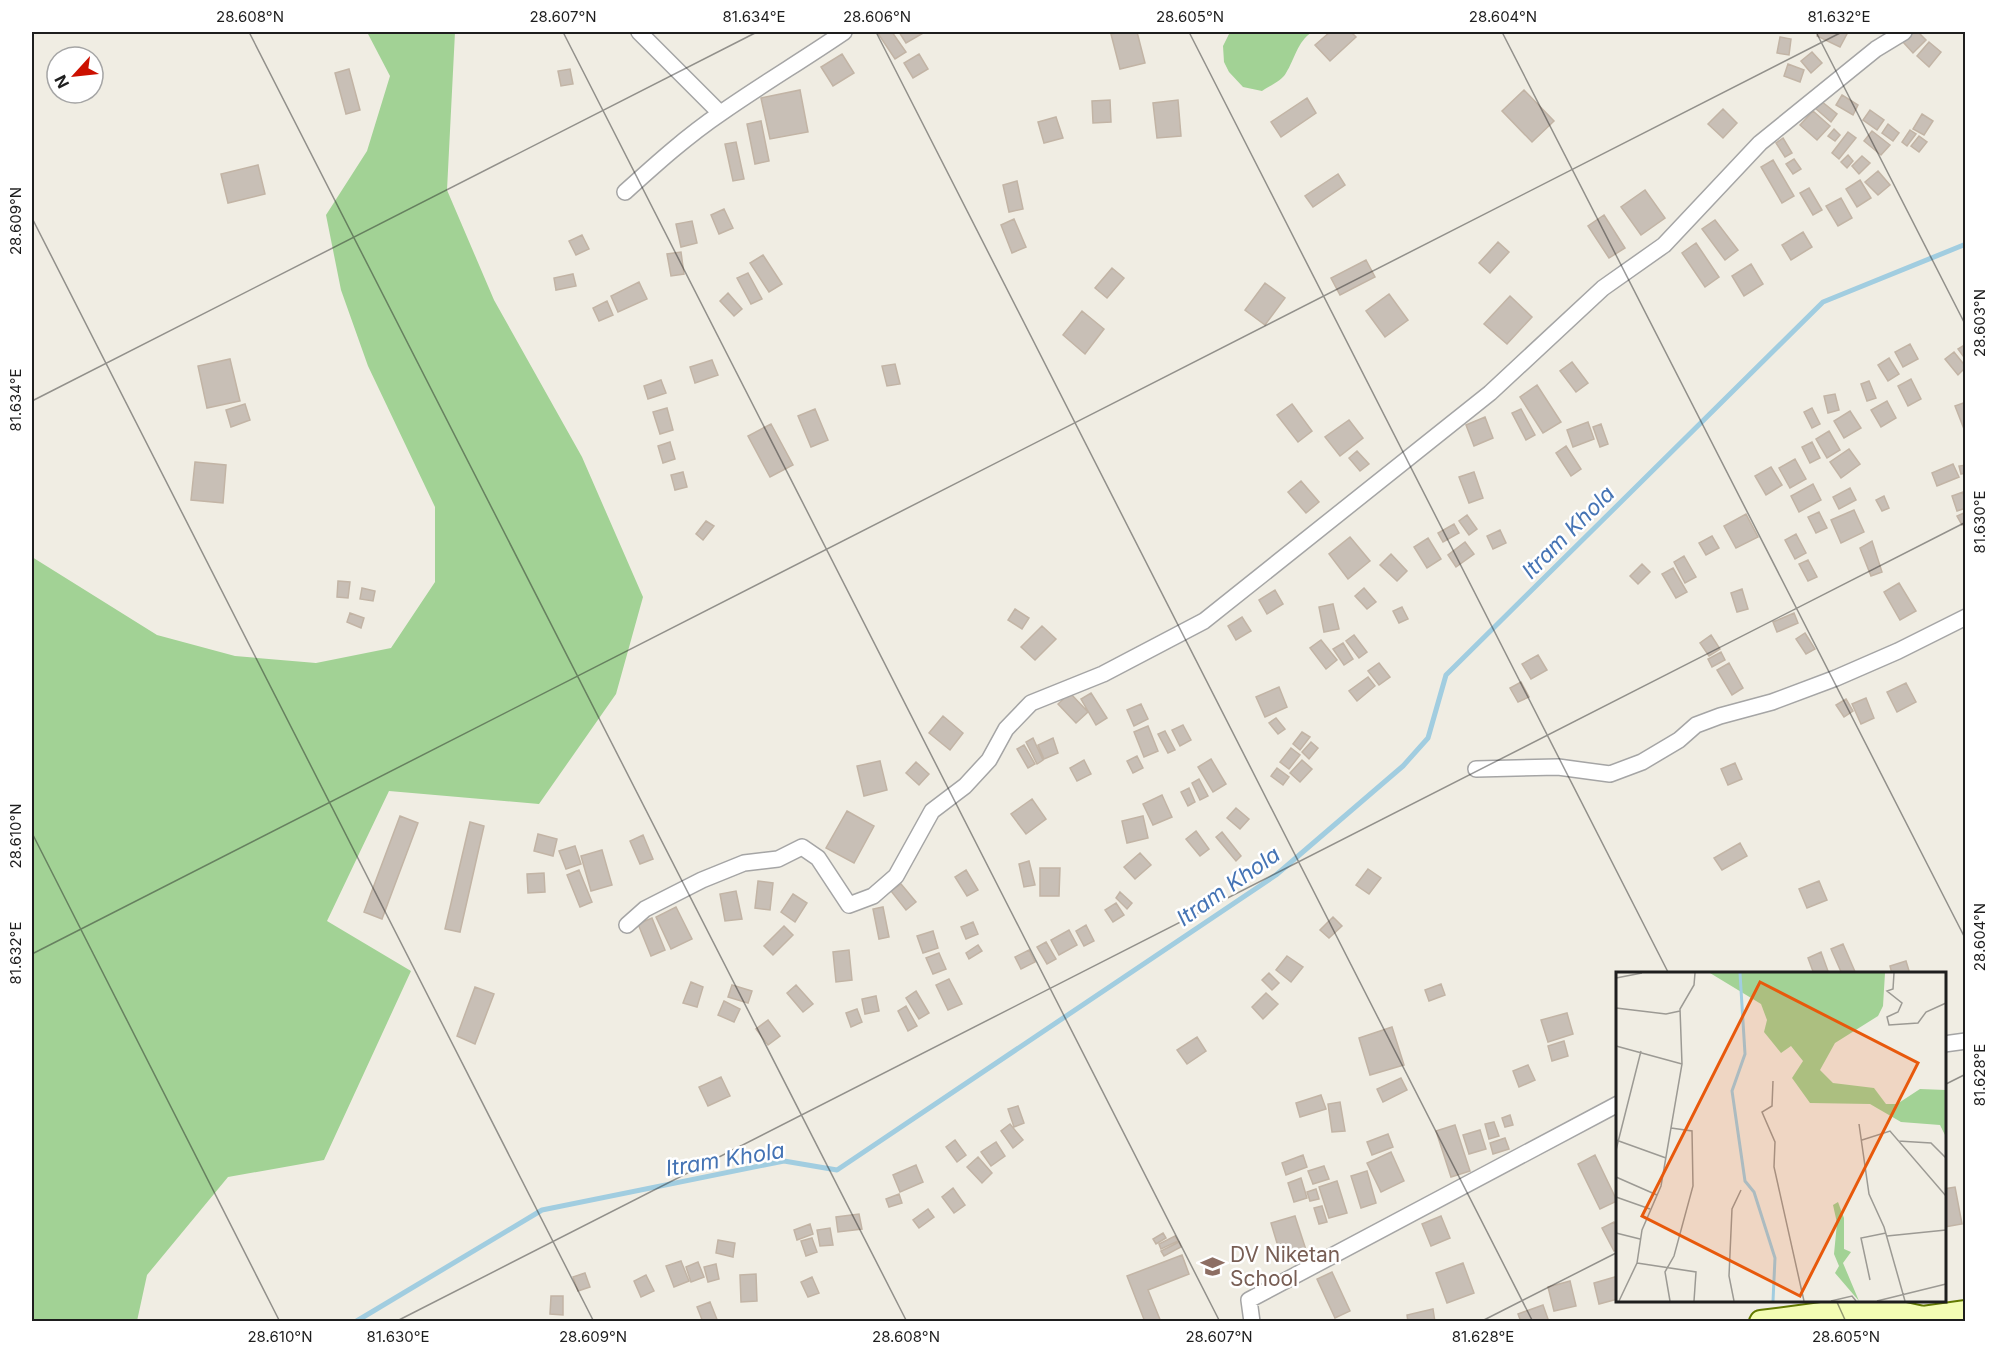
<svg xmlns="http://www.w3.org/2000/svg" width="1997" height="1353" font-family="Inter,sans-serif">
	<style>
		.forest { fill: #a2d295 }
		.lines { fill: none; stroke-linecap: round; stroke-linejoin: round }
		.stream { stroke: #a1cde0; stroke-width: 5 }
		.building { fill: #c8bfb6; stroke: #c2b4a5; stroke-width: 1.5 }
		.minor-casing { stroke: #a5a5a5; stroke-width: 18 }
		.secondary-casing { stroke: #637a00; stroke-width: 26 }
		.minor { stroke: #fff; stroke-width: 15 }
		.secondary { stroke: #f4fdb4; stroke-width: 22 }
		.ticks { fill: none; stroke: #1e1e1e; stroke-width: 1.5; stroke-opacity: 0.45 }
		.labels { text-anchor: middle; stroke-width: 5; stroke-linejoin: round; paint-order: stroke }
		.education-label { font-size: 21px; fill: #785e54; stroke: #fff; text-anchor: start }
		.water-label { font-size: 22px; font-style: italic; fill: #4473b4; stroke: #fff }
		.inset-river { fill: none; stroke: #a1cde0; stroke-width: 3 }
		.inset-road { fill: none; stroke: #9c9a94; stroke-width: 1.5 }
		.view { fill: #e8590c; fill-opacity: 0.15; stroke: #e8590c; stroke-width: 3 }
		.inset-edge { fill: none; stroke: #1e1e1e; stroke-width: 3 }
		.neatline { fill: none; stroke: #1e1e1e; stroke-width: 2 }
		.ticks-label { font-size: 15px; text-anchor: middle; fill: #1e1e1e }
	</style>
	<rect width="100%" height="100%" fill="#f0ede3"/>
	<path class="forest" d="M367 32H455L447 190 494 300 582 457 643 597 616 694 539 804 389 791 327 921 411 971 324 1160 228 1177 147 1275 137 1321H32V557L157 635 235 656 316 663 391 648 435 582V507L368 366 341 290 326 215 367 151 390 76Z
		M1230 32H1312C1297 42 1295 59 1286 73 1282 81 1269 86 1262 91L1243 87 1229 72 1224 62 1223 46Z"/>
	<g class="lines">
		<path class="stream" d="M355 1322 542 1210 784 1161 837 1170 1276 875 1403 766 1428 738 1446 675 1823 302 1966 244"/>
	</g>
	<path class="building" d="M877 32H892L906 52 895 59Z
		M899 32H925L906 43Z
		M1123 32H1137L1145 63 1120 69 1111 34Z
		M1330 32H1351L1356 37 1330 61 1315 45Z
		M1819 32H1848L1840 47 1817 36Z
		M1913 32H1918L1926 40 1913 53 1903 42Z
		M1780 37 1791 39 1789 55 1777 53Z
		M1929 42 1941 52 1929 67 1917 56Z
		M1812 52 1822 63 1811 73 1801 61Z
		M842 54 854 73 833 86 821 67Z
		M919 54 928 69 913 78 904 63Z
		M1788 64 1804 70 1800 82 1784 76Z
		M349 69 360 110 346 114 335 73Z
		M570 69 573 84 561 86 558 71Z
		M800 90 808 132 770 139 761 98Z
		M1524 90 1554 121 1532 142 1502 111Z
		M1842 95 1858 105 1853 115 1836 105Z
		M1307 98 1316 113 1281 137 1271 122Z
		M1110 100 1111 122 1093 123 1092 101Z
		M1178 100 1181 136 1157 138 1153 103Z
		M1821 101 1837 114 1831 122 1815 108Z
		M1723 109 1737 123 1723 138 1708 124Z
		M1870 110 1884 120 1877 130 1863 120Z
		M1813 111 1830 126 1817 140 1800 125Z
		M1922 114 1933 121 1924 135 1913 129Z
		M1056 117 1063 138 1044 143 1038 122Z
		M761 121 769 161 755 164 747 124Z
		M1888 124 1899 133 1893 141 1882 133Z
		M1834 129 1840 135 1835 141 1828 136Z
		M1910 130 1916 134 1907 146 1902 142Z
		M1872 131 1890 145 1881 155 1864 141Z
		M1848 132 1856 138 1839 159 1832 153Z
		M1919 136 1927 142 1919 152 1911 146Z
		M1783 138 1792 153 1785 157 1776 143Z
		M736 142 744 179 733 181 725 144Z
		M1848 155 1853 161 1847 168 1841 162Z
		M1862 156 1870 163 1859 174 1852 166Z
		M1794 159 1801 169 1793 174 1786 164Z
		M1773 160 1794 196 1782 203 1761 167Z
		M258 165 265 194 228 203 221 174Z
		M1878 171 1890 185 1878 195 1865 182Z
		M1338 174 1345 185 1313 207 1305 196Z
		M1860 180 1871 198 1857 207 1846 189Z
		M1017 181 1023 209 1009 212 1003 185Z
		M1809 188 1822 210 1813 215 1800 193Z
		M1645 190 1665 218 1641 235 1621 207Z
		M1841 198 1852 218 1838 226 1826 206Z
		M724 209 733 228 719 234 711 215Z
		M1604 215 1625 248 1609 258 1588 226Z
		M1014 219 1026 247 1012 253 1001 225Z
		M1715 220 1738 250 1725 260 1702 229Z
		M692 221 697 243 681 247 676 224Z
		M1803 232 1812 247 1791 260 1782 245Z
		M582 235 589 249 576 255 569 241Z
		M1498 242 1509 252 1490 273 1479 263Z
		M1696 243 1719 277 1705 287 1682 253Z
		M681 252 684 274 671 276 667 254Z
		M763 255 782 284 769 292 750 263Z
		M1366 260 1375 277 1340 295 1331 278Z
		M1751 264 1763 284 1744 296 1732 276Z
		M1112 268 1124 278 1107 298 1095 288Z
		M748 273 762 299 751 304 737 278Z
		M573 274 576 286 556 290 554 278Z
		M639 282 647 299 618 312 611 296Z
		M1265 283 1285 298 1265 325 1245 310Z
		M728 293 742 309 734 316 720 301Z
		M1389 294 1408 320 1385 337 1366 311Z
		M1510 296 1532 317 1507 344 1484 324Z
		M607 301 613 315 599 321 593 308Z
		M1082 311 1104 329 1085 354 1063 335Z
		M1910 344 1918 359 1903 367 1895 352Z
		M1966 344V360L1958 349Z
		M1954 352 1966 367 1958 375 1945 359Z
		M1889 358 1899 374 1888 381 1878 365Z
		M230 359 240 401 207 408 198 366Z
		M712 360 718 375 695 383 690 367Z
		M1572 362 1588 383 1576 392 1560 371Z
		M895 364 900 384 887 386 882 366Z
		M1911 379 1921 399 1908 406 1898 386Z
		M661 380 666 393 648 399 644 386Z
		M1869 381 1876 398 1867 401 1861 384Z
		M1537 385 1561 422 1543 433 1520 397Z
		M1835 394 1839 410 1828 413 1824 396Z
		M1887 401 1896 418 1881 427 1871 410Z
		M1966 402V429H1964L1955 406Z
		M245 404 250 420 231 427 226 410Z
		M1292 404 1312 431 1298 442 1277 415Z
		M667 408 673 430 660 434 653 412Z
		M1812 408 1820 424 1812 428 1804 412Z
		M815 409 828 440 811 447 798 416Z
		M1521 409 1535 435 1526 440 1512 413Z
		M1850 411 1861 428 1844 438 1834 421Z
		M1485 417 1493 438 1474 446 1466 425Z
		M1349 420 1363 438 1340 456 1325 437Z
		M1588 422 1594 439 1573 447 1567 430Z
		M771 424 793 465 770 477 748 436Z
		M1601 424 1608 444 1600 447 1593 427Z
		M1829 431 1840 450 1827 458 1816 439Z
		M670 442 675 459 663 463 658 446Z
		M1812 442 1820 458 1810 463 1802 447Z
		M1566 446 1581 469 1571 476 1556 453Z
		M1849 449 1860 464 1841 478 1830 462Z
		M1357 451 1369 464 1360 471 1349 458Z
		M1795 459 1806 479 1790 488 1779 468Z
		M195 462 226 465 223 503 191 500Z
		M1953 464 1959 477 1937 486 1932 473Z
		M1966 465V473L1961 474 1959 466Z
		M1771 467 1782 485 1766 495 1755 476Z
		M683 472 687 487 675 490 671 475Z
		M1474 472 1483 498 1469 503 1459 477Z
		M1301 481 1319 502 1306 513 1288 492Z
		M1813 484 1821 500 1799 512 1791 496Z
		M1850 488 1856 500 1839 509 1833 497Z
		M1963 492 1966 508 1957 511 1952 496Z
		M1884 496 1889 508 1882 511 1876 500Z
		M1854 510 1864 532 1841 543 1831 520Z
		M1819 512 1827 528 1816 533 1808 517Z
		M1966 512V523L1962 525 1957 516Z
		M1746 514 1758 537 1736 548 1724 526Z
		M1467 515 1477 529 1469 535 1459 521Z
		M706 521 714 526 703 540 696 534Z
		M1454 524 1459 533 1443 542 1438 533Z
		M1500 530 1506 543 1493 549 1487 536Z
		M1796 534 1806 553 1795 559 1785 540Z
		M1712 536 1719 548 1706 555 1699 543Z
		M1350 537 1370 561 1348 579 1329 554Z
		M1428 538 1441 559 1427 568 1414 547Z
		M1872 541 1882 572 1871 576 1860 548Z
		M1465 542 1474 554 1456 567 1448 555Z
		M1391 554 1407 571 1397 581 1380 565Z
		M1684 556 1696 577 1685 583 1674 562Z
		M1808 560 1817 577 1808 581 1799 564Z
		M1642 564 1650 572 1638 584 1630 576Z
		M1673 568 1687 592 1676 598 1662 574Z
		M338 581 350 582 348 598 337 597Z
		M1899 583 1916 611 1900 620 1884 592Z
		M362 588 375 591 373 601 360 599Z
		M1364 588 1376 602 1367 609 1355 596Z
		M1742 589 1748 609 1737 612 1731 593Z
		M1275 590 1283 604 1267 614 1259 600Z
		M1333 604 1339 629 1324 632 1319 607Z
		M1402 607 1408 619 1399 623 1393 611Z
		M1015 609 1029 618 1022 629 1008 620Z
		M350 613 364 618 361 628 347 622Z
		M1794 613 1798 623 1777 632 1773 622Z
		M1242 617 1251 631 1236 640 1228 626Z
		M1042 626 1056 639 1035 660 1021 647Z
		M1805 633 1815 649 1806 654 1796 639Z
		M1354 635 1367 652 1359 658 1346 641Z
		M1711 635 1720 649 1709 656 1700 643Z
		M1321 640 1337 660 1326 669 1310 648Z
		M1343 643 1353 659 1344 665 1333 649Z
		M1721 652 1725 660 1712 667 1708 659Z
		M1538 655 1547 670 1531 679 1522 664Z
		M1379 663 1390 677 1379 685 1368 671Z
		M1729 663 1743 688 1732 695 1717 670Z
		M1368 677 1375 686 1357 701 1349 691Z
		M1521 682 1529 697 1518 702 1510 688Z
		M1906 683 1916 702 1897 712 1887 692Z
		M1279 687 1287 707 1265 717 1256 697Z
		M1070 693 1088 712 1076 723 1058 704Z
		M1091 693 1107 718 1096 725 1081 699Z
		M1866 698 1874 718 1861 724 1852 704Z
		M1846 699 1853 711 1844 717 1836 705Z
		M1141 704 1148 719 1134 726 1127 710Z
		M943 716 963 733 950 750 929 733Z
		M1276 718 1285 729 1278 734 1269 723Z
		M1183 725 1191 740 1180 746 1172 730Z
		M1148 726 1158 751 1144 757 1134 732Z
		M1165 731 1175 750 1168 753 1158 734Z
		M1302 732 1310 737 1300 750 1293 744Z
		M1033 738 1043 760 1037 764 1026 742Z
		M1053 738 1058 753 1044 759 1038 745Z
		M1311 742 1318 748 1309 759 1302 752Z
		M1024 745 1035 764 1028 768 1017 749Z
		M1291 748 1300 755 1289 769 1280 762Z
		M1137 756 1143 768 1133 773 1127 761Z
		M1211 759 1226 784 1213 792 1198 767Z
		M1084 760 1091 774 1077 781 1070 768Z
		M1302 760 1312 769 1300 782 1290 773Z
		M880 761 887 790 864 796 857 766Z
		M916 762 929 774 919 785 906 773Z
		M1735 763 1742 779 1728 785 1721 769Z
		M1277 768 1289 777 1283 785 1271 776Z
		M1199 779 1208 796 1200 800 1192 783Z
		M1189 788 1195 802 1188 806 1181 792Z
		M1162 795 1172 817 1153 825 1143 804Z
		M1032 799 1046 819 1026 834 1011 814Z
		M1236 808 1249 819 1240 829 1227 818Z
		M847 811 874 826 854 863 826 848Z
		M400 816 418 823 382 919 364 912Z
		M1143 816 1148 838 1127 843 1122 821Z
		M470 822 484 826 460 932 445 929Z
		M1196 831 1209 849 1200 856 1186 839Z
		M1222 832 1241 856 1236 861 1216 837Z
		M538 834 557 839 553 856 534 851Z
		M643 835 653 859 640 864 630 841Z
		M1740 843 1747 856 1722 870 1714 858Z
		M575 846 581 864 566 869 559 851Z
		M602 850 612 885 591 891 581 856Z
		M1140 853 1151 865 1135 879 1124 867Z
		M1029 861 1035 885 1024 887 1019 864Z
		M1040 868H1060L1059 896H1040Z
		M1368 869 1381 878 1369 894 1356 885Z
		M579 870 592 902 580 907 567 875Z
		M966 870 978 890 967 896 955 877Z
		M544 873 545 892 528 893 527 874Z
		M758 881 773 883 770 910 755 908Z
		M1819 881 1827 900 1807 908 1799 889Z
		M901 884 916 902 906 910 891 891Z
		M736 891 742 919 725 921 720 894Z
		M1120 892 1132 903 1127 909 1116 898Z
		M793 894 807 903 795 922 781 912Z
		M1116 903 1124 915 1113 922 1105 910Z
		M676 907 692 939 671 949 656 917Z
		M883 907 889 937 879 939 873 909Z
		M1333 917 1342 926 1329 938 1320 930Z
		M652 918 665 950 651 956 638 924Z
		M973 922 978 934 966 939 961 927Z
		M1086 925 1094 941 1084 946 1076 931Z
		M784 926 793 935 773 955 764 946Z
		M1069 930 1077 945 1059 955 1051 940Z
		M933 931 938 948 923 953 917 936Z
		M1046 942 1056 959 1047 964 1037 947Z
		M1843 944 1856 974H1842L1831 949Z
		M978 945 982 951 969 959 966 953Z
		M849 950 852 980 836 982 833 952Z
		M1029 950 1035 962 1021 969 1015 957Z
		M1821 952 1829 974H1814L1808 958Z
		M939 953 946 969 933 974 926 958Z
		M1287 956 1303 967 1291 982 1276 970Z
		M1906 961 1910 974H1892L1890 966Z
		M1269 973 1279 983 1272 990 1262 980Z
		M949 979 962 1004 948 1010 936 985Z
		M691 982 703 987 697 1007 683 1003Z
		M1441 984 1445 995 1429 1001 1425 990Z
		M732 985 752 991 748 1003 728 997Z
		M796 985 813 1004 803 1012 787 993Z
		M475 987 494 994 475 1044 457 1036Z
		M916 991 929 1013 919 1019 906 998Z
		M1266 993 1278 1004 1263 1019 1252 1007Z
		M876 996 879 1011 865 1014 862 999Z
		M724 1001 740 1009 734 1022 718 1015Z
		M906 1006 917 1026 908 1031 898 1011Z
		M857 1009 862 1022 851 1027 846 1013Z
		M1567 1013 1573 1034 1548 1042 1541 1020Z
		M768 1020 780 1036 768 1045 756 1029Z
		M1392 1027 1404 1065 1370 1075 1359 1038Z
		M1197 1037 1206 1051 1187 1064 1177 1050Z
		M1564 1041 1568 1056 1552 1061 1548 1046Z
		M1528 1065 1535 1080 1519 1087 1513 1071Z
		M721 1077 730 1096 708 1106 699 1087Z
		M1401 1078 1407 1090 1383 1102 1377 1089Z
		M1321 1095 1326 1109 1300 1117 1296 1103Z
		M1340 1102 1345 1131 1332 1132 1328 1104Z
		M1018 1106 1024 1123 1014 1127 1008 1109Z
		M1510 1115 1513 1125 1505 1127 1502 1118Z
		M1494 1122 1499 1136 1489 1139 1485 1124Z
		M1010 1124 1023 1140 1013 1148 1001 1131Z
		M1455 1125 1470 1171 1451 1177 1436 1131Z
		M1480 1130 1486 1149 1469 1154 1463 1135Z
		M1388 1134 1393 1147 1372 1155 1367 1142Z
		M1505 1138 1509 1149 1493 1154 1490 1143Z
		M955 1140 966 1155 957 1162 946 1147Z
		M996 1142 1005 1156 991 1166 981 1152Z
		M1391 1152 1404 1181 1381 1192 1367 1163Z
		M1303 1155 1307 1167 1286 1175 1282 1163Z
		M1595 1155 1617 1201 1600 1209 1578 1164Z
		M978 1157 992 1173 982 1183 967 1167Z
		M916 1165 923 1182 900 1192 893 1175Z
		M1324 1166 1329 1179 1313 1184 1308 1171Z
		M1367 1171 1376 1203 1361 1208 1351 1176Z
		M1301 1178 1307 1198 1294 1202 1288 1183Z
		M1337 1181 1347 1213 1329 1218 1319 1187Z
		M1955 1187 1962 1224 1944 1227V1189Z
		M953 1188 965 1205 954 1213 942 1197Z
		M1316 1189 1319 1199 1310 1201 1307 1192Z
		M899 1194 902 1203 889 1207 886 1199Z
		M1322 1206 1327 1222 1319 1224 1314 1208Z
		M928 1209 934 1217 919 1228 913 1220Z
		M859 1214 862 1229 838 1232 836 1217Z
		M1295 1216 1308 1256 1283 1263 1271 1223Z
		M1441 1216 1450 1238 1431 1246 1422 1224Z
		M1614 1222 1618 1229V1249L1614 1251 1602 1228Z
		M810 1224 813 1234 797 1240 794 1230Z
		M830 1228 833 1245 820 1246 817 1230Z
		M1163 1233 1166 1238 1156 1244 1153 1239Z
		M1175 1236 1178 1241 1161 1249 1159 1244Z
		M812 1238 817 1252 806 1256 801 1241Z
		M718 1240 735 1243 733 1257 716 1253Z
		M1179 1242 1181 1247 1164 1256 1161 1251Z
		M1182 1255 1189 1274 1148 1290 1161 1322H1145L1127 1276Z
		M681 1261 689 1281 674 1287 666 1266Z
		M698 1262 704 1277 691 1282 686 1267Z
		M1463 1263 1474 1293 1447 1303 1436 1273Z
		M716 1264 719 1279 708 1282 704 1267Z
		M1332 1272 1350 1311 1335 1318 1317 1279Z
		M585 1273 590 1287 578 1291 573 1277Z
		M756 1274 757 1301 741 1302 740 1275Z
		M646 1275 654 1291 641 1297 634 1281Z
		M1618 1276V1299L1599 1304 1594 1283Z
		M812 1277 819 1293 808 1297 801 1282Z
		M1570 1281 1576 1306 1554 1311 1548 1287Z
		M551 1296H563V1315L550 1314Z
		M710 1302 718 1322H703L697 1307Z
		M1543 1305 1549 1322H1521L1518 1314Z
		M1433 1309 1435 1322H1408L1407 1315Z"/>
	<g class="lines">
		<defs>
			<path id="minor" d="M639 32 720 113
				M625 192C656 164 687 136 721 113 761 85 803 60 844 32
				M1476 769 1558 767 1610 774 1642 762 1679 740 1696 725 1720 716 1772 702 1836 678 1898 651 1966 617
				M627 925 645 909 702 880 744 863 778 859 802 847 818 858 849 905 873 896 896 876 932 811 965 786 989 760 1006 729 1031 703 1103 674 1204 621 1490 393 1603 288 1664 245 1760 143 1876 49 1904 32
				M1944 1044 1966 1041
				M1252 1322 1249 1300 1618 1104"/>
			<path id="secondary" d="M1761 1322 1852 1310 1891 1311 1923 1318 1966 1312"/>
		</defs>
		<use href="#minor" class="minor-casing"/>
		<use href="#secondary" class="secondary-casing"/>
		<use href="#minor" class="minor"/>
		<use href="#secondary" class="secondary"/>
	</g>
	<path class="ticks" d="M249 32 907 1322M563 32 1220 1322M876 32 1533 1322M1189 32 1669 974M1502 32 1966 940M1816 32 1966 326M32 218 594 1322M32 401 757 32M32 833 280 1322M32 954 1842 32M1944 1085 1966 1074M1836 1300 1846 1322M395 1322 1966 522M1480 1322 1618 1252"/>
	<defs>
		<symbol id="school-bare" viewBox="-9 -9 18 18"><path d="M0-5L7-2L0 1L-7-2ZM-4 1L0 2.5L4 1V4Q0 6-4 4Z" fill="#8d6e63" stroke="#fff" stroke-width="2.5" paint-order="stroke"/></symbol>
	</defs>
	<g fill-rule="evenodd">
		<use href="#school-bare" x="1196" y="1250" width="33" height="33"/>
	</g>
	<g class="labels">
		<g class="education-label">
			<text x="1230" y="1262">DV Niketan<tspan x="1230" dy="24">School</tspan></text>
		</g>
		<g class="water-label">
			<text transform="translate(1568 532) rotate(-45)" y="8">Itram Khola</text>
			<text transform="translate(1228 886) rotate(-35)" y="8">Itram Khola</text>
			<text transform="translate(725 1159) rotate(-9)" y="8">Itram Khola</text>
		</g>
	</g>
	<g transform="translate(1616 972)">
		<rect width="330" height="330" fill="#f0ede3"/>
		<path d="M94 1H269L267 34 262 44 219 71 204 98 217 111 258 116 270 132H281L304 117 330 118V165L324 153 285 150 254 132 194 131 176 106 187 89 175 74 165 81 148 60 151 48 145 32ZM222 230 228 246V277L235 280 227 291 243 329 219 301 223 294 218 282 221 251 217 233Z" fill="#a2d295"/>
		<path class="inset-river" d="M124 1 129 82 116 119 129 209 138 220 159 286 157 329"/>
		<path class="inset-road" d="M278 1 277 17 271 19 286 31 282 40 271 45 273 53 302 51 310 40 330 31M0 6 26 1M0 36 50 42 64 39M0 74 66 92M157 109 156 134 146 140 159 170 158 195 188 329M243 152 253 222 268 255 289 329M0 168 50 186M246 168 274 159 330 224M282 169 315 171 330 186M0 178 25 79M0 205 41 223M0 225 34 237M0 261 24 267M271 264 330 258M21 291 80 300 78 329M254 308 245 266 270 261M3 329 21 291 26 258 45 214 66 92 64 37 78 13 79 1M54 329 49 300 58 284 77 214 76 159 55 156M118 329 113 304 116 237 125 218M215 329 236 324 240 329M261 329 330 312"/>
		<path class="view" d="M144 10 302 91 184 324 26 244Z"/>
		<rect width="330" height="330" class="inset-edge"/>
	</g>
	<rect width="1997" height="1353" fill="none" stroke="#ffffff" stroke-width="66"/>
	<g transform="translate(75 75) rotate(243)"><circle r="28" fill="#ffffff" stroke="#a5a5a5" stroke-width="1.5"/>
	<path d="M0-4.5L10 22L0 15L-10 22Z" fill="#cc1000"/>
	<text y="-9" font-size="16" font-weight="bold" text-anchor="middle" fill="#1e1e1e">N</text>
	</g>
	<rect x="33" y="33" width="1931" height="1287" class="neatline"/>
	<g class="ticks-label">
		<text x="250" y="22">28.608°N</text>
		<text x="563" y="22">28.607°N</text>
		<text x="754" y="22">81.634°E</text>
		<text x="877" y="22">28.606°N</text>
		<text x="1190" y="22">28.605°N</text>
		<text x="1503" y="22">28.604°N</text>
		<text x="1839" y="22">81.632°E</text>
		<text transform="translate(16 221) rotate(-90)" y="5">28.609°N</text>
		<text transform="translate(1980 323) rotate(-90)" y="5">28.603°N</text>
		<text transform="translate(16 400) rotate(-90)" y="5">81.634°E</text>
		<text transform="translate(1980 522) rotate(-90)" y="5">81.630°E</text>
		<text transform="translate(16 836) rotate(-90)" y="5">28.610°N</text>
		<text transform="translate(1980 937) rotate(-90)" y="5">28.604°N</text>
		<text transform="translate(16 953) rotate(-90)" y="5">81.632°E</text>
		<text transform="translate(1980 1075) rotate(-90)" y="5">81.628°E</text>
		<text x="280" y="1342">28.610°N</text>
		<text x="398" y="1342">81.630°E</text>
		<text x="593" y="1342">28.609°N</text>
		<text x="906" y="1342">28.608°N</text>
		<text x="1219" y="1342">28.607°N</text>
		<text x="1483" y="1342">81.628°E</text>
		<text x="1846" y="1342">28.605°N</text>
	</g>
</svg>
